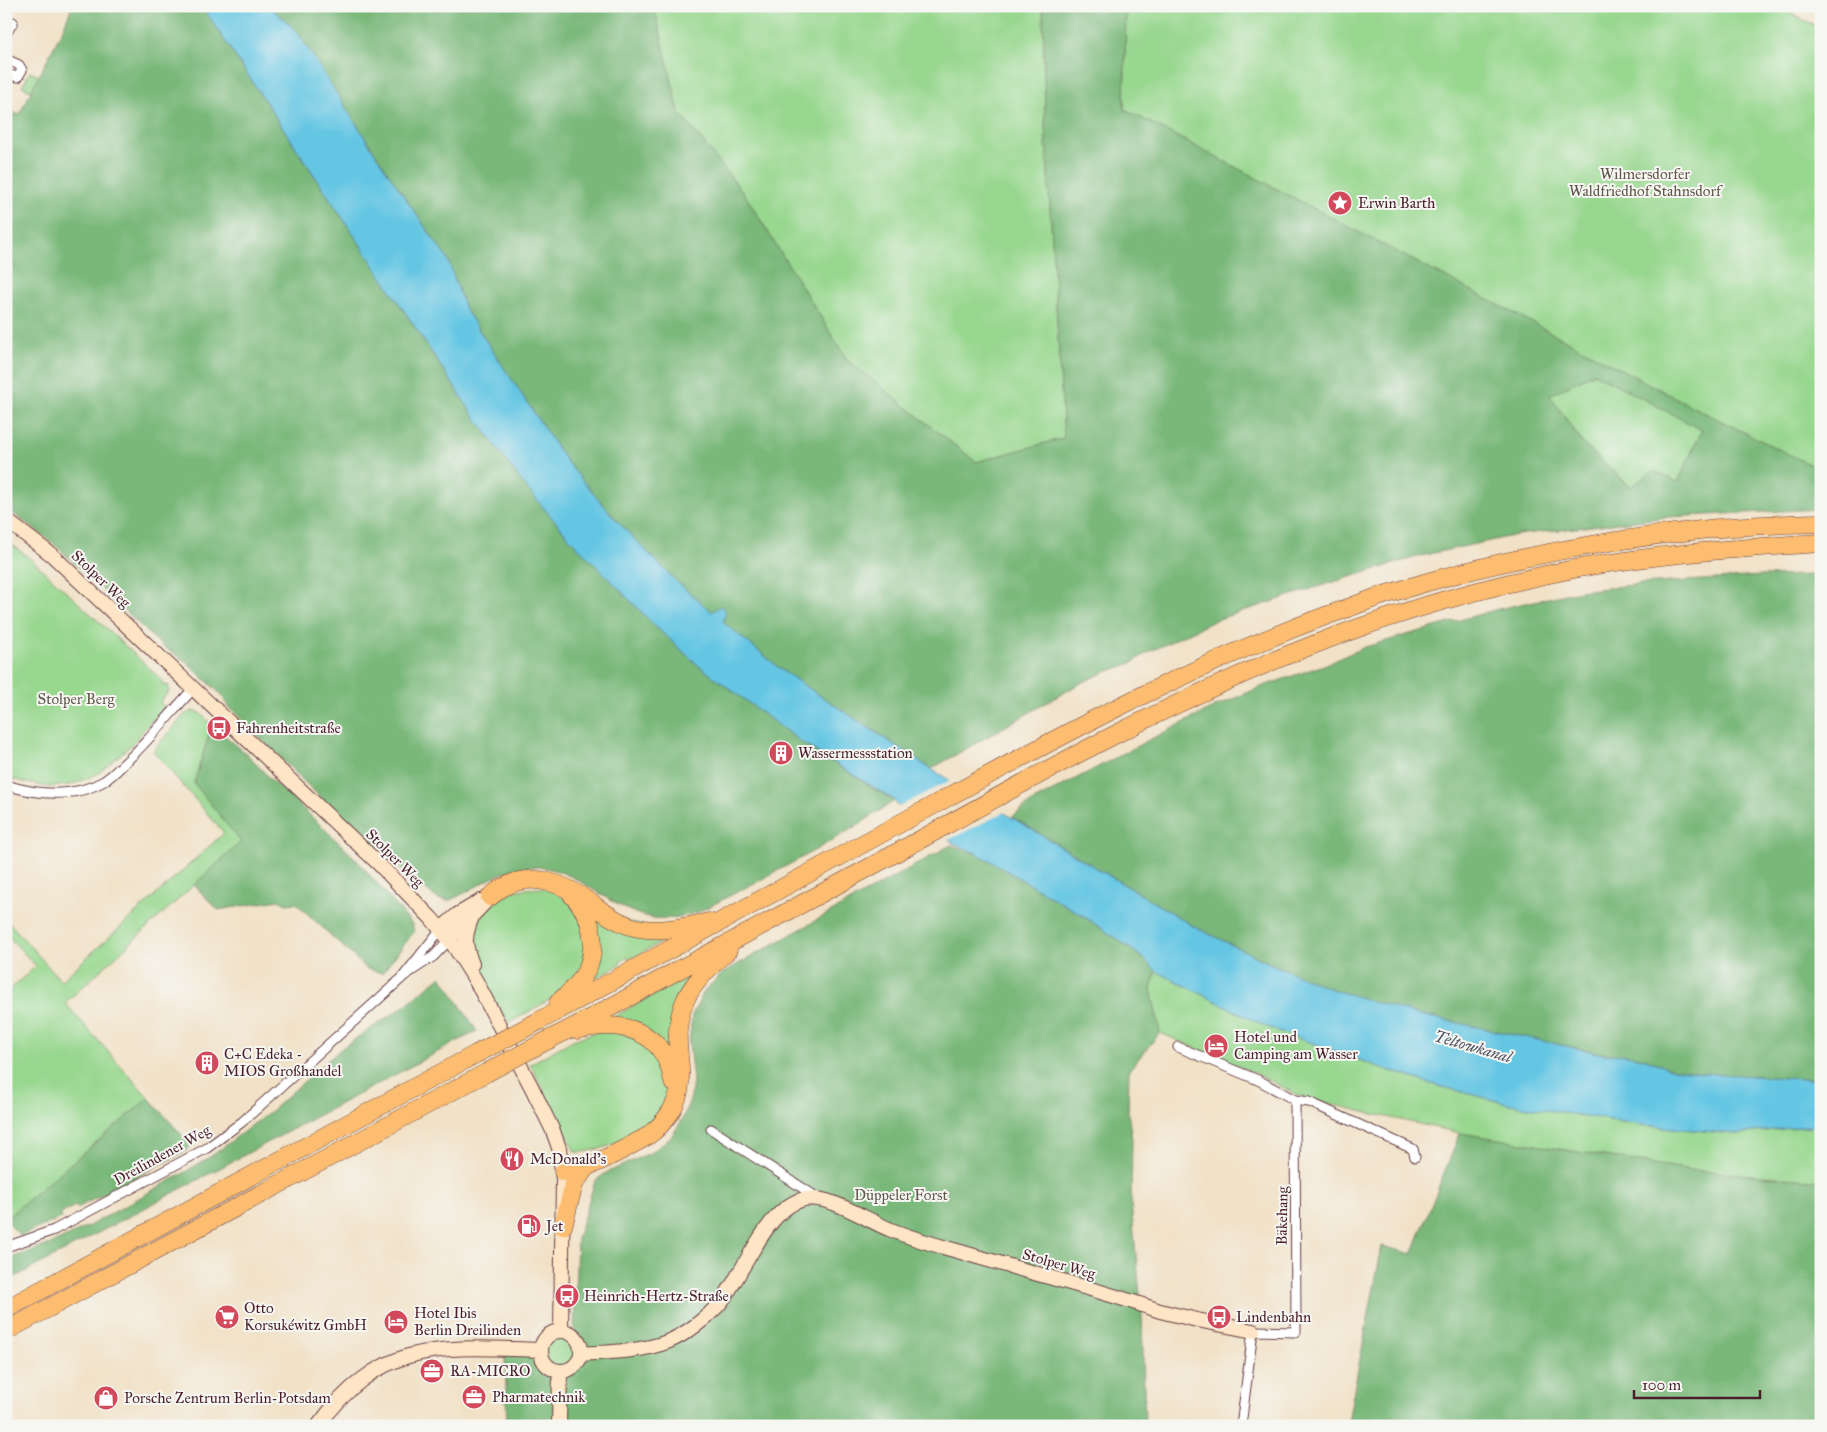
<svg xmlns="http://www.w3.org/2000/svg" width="1827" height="1432" font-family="'IM FELL Great Primer',serif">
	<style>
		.green { fill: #97d78e; stroke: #707b5c }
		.forest { fill: #79b879; stroke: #626c52; fill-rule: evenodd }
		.water { fill: #65c6e3; stroke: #587287 }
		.pier { fill: #f1e1c6 }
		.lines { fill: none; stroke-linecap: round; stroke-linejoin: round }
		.street-casing { stroke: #633c42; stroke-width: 11 }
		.secondary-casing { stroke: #633c42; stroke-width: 16 }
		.highway-casing { stroke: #633c42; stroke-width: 19 }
		.street { stroke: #fff; stroke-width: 9 }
		.secondary { stroke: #fee5c5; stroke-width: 14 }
		.highway { stroke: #fcbd6f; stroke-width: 18 }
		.highway-bridge-casing { stroke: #633c42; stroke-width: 19; stroke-linecap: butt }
		.highway-bridge { stroke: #fcbd6f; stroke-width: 18 }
		.labels { text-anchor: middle; stroke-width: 4; stroke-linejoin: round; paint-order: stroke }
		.park-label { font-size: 15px; fill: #615649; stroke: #f6f6f2 }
		.poi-label { font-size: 15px; fill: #4a1f2b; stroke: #f6f6f2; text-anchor: start }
		.street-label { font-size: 15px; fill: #4a1f2b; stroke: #f6f6f2 }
		.water-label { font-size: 16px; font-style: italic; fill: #525162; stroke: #f6f6f2 }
	</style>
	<rect width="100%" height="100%" fill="#f6f6f2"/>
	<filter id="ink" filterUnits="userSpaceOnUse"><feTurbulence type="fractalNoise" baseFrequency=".02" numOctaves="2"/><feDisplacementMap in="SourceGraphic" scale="10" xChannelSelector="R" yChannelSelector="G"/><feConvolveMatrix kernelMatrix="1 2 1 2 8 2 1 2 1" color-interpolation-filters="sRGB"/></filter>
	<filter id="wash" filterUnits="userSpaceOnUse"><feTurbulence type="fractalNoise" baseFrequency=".0096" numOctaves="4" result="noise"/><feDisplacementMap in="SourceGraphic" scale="20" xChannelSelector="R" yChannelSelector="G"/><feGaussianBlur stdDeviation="1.12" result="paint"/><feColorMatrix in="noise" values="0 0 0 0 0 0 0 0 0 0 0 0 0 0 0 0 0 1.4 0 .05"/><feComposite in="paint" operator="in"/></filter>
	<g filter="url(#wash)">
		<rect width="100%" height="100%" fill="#f1e1c6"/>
		<path class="green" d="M654 6H1043L1045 124 1064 438 976 462 848 361 745 195 679 112Z
			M1126 6H1775L1821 28V470L1695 408 1124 109Z
			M30 72 39 76 31 91 22 86Z
			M1595 373 1702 430 1678 482 1631 487 1583 444 1549 395Z
			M6 540 32 560 160 678 164 686 168 685 170 690 160 702 164 707 130 746 99 773 88 778 70 785 47 787 6 778Z
			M192 711 200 713 212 725 194 783 241 842 65 1003 149 1098 6 1218V993L36 966 6 934V919L61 981 224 833 153 751 184 715Z
			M543 888 557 893 570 902 585 928 584 963 563 992 509 1023C494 1000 458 942 479 917 482 913 487 910 490 907 511 889 516 889 543 888Z
			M588 912 677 934 630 959 629 957 620 962 621 964 584 985Z
			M702 968 673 1051 666 1053 601 1024Z
			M1156 971 1267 1027 1385 1069 1435 1085 1510 1104 1642 1125 1736 1134 1800 1127H1821V1181L1691 1170 1460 1133 1360 1111 1299 1096 1257 1074 1160 1033 1151 989Z
			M599 1031H618L652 1048C657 1059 669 1081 668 1092 668 1107 656 1121 644 1130 631 1140 591 1154 575 1152L530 1064 573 1040Z
			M545 1351a15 15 0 1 1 30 0a15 15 0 1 1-30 0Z"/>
		<path class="forest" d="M72 6H202L474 416 524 485 571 540 657 628 698 665 801 742 894 801C833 844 765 877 699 912 685 916 669 920 654 918 607 911 578 864 528 867 499 869 474 890 448 901L438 899 422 887 370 840 338 815 228 706 223 696 184 660 161 645 53 543 6 508V108L19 115 62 31Z
			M269 6H654L679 112 745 195 848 361 976 462 1064 438 1045 124 1043 6H1126L1124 109 1695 408 1821 470V509L1668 517 1517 535 1420 556 1314 588 1216 620 1145 654 1132 663 1103 673 1079 684 931 769 783 671 723 622 726 611 721 606 712 613 676 581 618 522 566 461 465 309 448 260 384 167 296 30ZM1594 373 1702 430 1678 482 1654 471 1630 487 1583 444 1550 395Z
			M1821 575V1080L1702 1073 1668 1068 1646 1059 1628 1055 1604 1054 1416 1014 1331 989 1267 962 1195 927 1012 817 1032 802 1143 743 1219 705 1258 688 1324 665 1365 647 1498 609 1580 591 1641 584 1761 576Z
			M212 725 248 755 271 780 294 800 354 857 412 924 414 932 382 973 367 969 296 903 286 904 279 900 218 910 194 885 241 842 194 783Z
			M951 845 980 855 1082 915 1130 948 1144 959 1156 971 1151 989 1160 1033 1129 1070 1128 1113 1132 1139 1131 1204 1142 1314 1145 1426H507L505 1355 533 1357 554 1377 565 1381C567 1374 583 1362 589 1356L587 1344 574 1330 577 1239 595 1181 606 1173 652 1152 671 1137 682 1120 691 1097 693 1080 689 1044 692 1015 705 990 724 972Z
			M441 976 477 1031 6 1282V1260L51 1244 89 1226 180 1175 213 1155 272 1110 342 1048 403 1007Z
			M149 1098 190 1144 188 1150 77 1208 75 1206 61 1214V1218L20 1236 6 1220V1218Z
			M1460 1133 1691 1170 1821 1181V1426H1347L1382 1246 1412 1254Z"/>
		<path class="water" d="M202 6H269L296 30 384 167 448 260 465 309 566 461 618 522 676 581 712 612 720 606 726 611 723 622 783 671 931 769 1195 927 1267 962 1331 989 1416 1014 1604 1054 1628 1055 1646 1059 1668 1068 1702 1073 1821 1080V1127H1800L1736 1134 1642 1125 1510 1104 1435 1085 1385 1069 1267 1027 1156 971 1144 959 1130 948 1082 915 980 855 953 843 897 805 894 800 801 742 698 665 657 628 571 540 524 485 474 416Z"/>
		<path class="pier" d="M953 779 1007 811 946 841 897 808Z"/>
	</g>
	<g filter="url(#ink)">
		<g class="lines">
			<defs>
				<path id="street" d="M6 34 13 22
					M6 59 19 65 22 70 18 77 6 74
					M6 785C38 795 74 798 104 781 115 774 124 763 133 755 154 734 173 711 193 689
					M404 976 434 956 449 940
					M1178 1047 1258 1080 1295 1100 1309 1102 1413 1149 1415 1157
					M711 1129 818 1198
					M6 1247 54 1230 207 1148 242 1122 402 978 441 929
					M1241 1426 1253 1331 1296 1332 1295 1100"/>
				<path id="secondary" d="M6 520 52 555 378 863 432 919 454 946 476 981 533 1090 553 1131 559 1148 563 1179 561 1331
					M441 929 457 915 481 901
					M449 940 490 897
					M472 964C464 944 464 937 472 917
					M541 1351a20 20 0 1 1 40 0a20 20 0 1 1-40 0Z
					M581 1354C609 1352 640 1352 667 1342 687 1334 707 1318 721 1302 743 1274 766 1210 801 1200 826 1192 866 1220 889 1229 912 1239 937 1245 961 1252 1027 1272 1095 1288 1160 1311L1197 1320 1253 1331
					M318 1426C382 1338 443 1347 541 1350
					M559 1426 560 1371"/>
				<path id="highway" d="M490 897C495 893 500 888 506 886 533 872 565 884 588 901 601 910 614 921 630 926 656 934 684 927 709 922
					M558 1003C565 996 574 989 580 981 600 954 595 918 572 895
					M539 1021C670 949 801 877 932 806 1061 735 1190 666 1328 615 1350 608 1372 598 1394 592 1497 560 1602 540 1709 529 1746 525 1784 524 1821 523
					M577 1030C622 1019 665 1030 673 1082
					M550 1039C595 1017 639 991 684 967 768 922 851 878 934 832 1053 766 1174 700 1300 650 1390 614 1485 586 1579 568 1659 554 1740 548 1821 543
					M563 1172C587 1169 605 1159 626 1148 634 1143 642 1140 649 1135 665 1123 679 1104 680 1084 682 1055 672 1037 683 1006 690 984 712 965 728 950
					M563 1226 574 1184 586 1167
					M6 1309 476 1054
					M6 1331 486 1073"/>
			</defs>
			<use href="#street" class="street-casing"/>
			<use href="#secondary" class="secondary-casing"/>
			<use href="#highway" class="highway-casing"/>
			<use href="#street" class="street"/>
			<use href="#secondary" class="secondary"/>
			<use href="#highway" class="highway"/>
			<defs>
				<path id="highway-bridge" d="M476 1054 539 1021
					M486 1073 550 1039"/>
			</defs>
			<use href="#highway-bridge" class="highway-bridge-casing"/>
			<use href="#highway-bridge" class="highway-bridge"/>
		</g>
	</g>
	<defs>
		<symbol id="sight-disc" viewBox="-11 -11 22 22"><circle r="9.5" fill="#d1495b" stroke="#f6f6f2"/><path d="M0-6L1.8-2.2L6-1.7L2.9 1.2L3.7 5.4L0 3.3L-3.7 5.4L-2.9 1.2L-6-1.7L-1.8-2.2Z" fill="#fff"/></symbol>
		<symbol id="bus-disc" viewBox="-11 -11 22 22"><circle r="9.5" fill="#d1495b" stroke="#f6f6f2"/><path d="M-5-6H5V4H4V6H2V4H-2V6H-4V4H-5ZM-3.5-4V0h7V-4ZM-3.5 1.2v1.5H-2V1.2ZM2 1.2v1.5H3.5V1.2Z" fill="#fff"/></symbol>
		<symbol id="building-disc" viewBox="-11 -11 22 22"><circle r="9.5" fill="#d1495b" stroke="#f6f6f2"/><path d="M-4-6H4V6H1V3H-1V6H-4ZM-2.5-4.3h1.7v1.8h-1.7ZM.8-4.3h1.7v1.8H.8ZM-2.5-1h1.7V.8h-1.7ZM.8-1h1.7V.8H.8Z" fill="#fff"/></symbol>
		<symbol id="hotel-disc" viewBox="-11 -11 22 22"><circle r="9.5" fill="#d1495b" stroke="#f6f6f2"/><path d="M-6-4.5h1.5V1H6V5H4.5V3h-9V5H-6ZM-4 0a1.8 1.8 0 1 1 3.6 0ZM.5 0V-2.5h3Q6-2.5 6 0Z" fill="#fff"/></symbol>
		<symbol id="restaurant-disc" viewBox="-11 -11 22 22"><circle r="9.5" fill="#d1495b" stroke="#f6f6f2"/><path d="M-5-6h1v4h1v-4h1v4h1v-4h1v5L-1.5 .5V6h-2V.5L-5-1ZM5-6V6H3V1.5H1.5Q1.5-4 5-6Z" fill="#fff"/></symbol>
		<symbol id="fuel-disc" viewBox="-11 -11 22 22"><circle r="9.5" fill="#d1495b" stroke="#f6f6f2"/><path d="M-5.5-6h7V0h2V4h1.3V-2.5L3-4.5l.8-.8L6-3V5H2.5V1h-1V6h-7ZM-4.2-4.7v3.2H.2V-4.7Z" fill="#fff"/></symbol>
		<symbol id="supermarket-disc" viewBox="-11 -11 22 22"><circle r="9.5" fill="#d1495b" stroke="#f6f6f2"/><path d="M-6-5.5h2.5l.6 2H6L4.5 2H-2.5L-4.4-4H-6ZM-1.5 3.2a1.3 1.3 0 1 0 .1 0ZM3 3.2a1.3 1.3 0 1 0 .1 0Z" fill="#fff"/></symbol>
		<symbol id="office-disc" viewBox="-11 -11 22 22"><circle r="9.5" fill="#d1495b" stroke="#f6f6f2"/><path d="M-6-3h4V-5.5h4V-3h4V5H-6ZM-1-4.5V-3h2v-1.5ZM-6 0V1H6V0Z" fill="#fff"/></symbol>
		<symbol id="shop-disc" viewBox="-11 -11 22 22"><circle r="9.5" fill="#d1495b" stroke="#f6f6f2"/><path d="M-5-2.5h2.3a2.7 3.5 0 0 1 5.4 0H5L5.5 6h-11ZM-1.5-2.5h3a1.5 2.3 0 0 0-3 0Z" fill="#fff"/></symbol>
	</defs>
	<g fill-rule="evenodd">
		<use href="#sight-disc" x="1326" y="189" width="28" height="28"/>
		<use href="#bus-disc" x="205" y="714" width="28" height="28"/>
		<use href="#building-disc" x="767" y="739" width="28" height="28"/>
		<use href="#hotel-disc" x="1202" y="1032" width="28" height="28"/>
		<use href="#building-disc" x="193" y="1049" width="28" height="28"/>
		<use href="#restaurant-disc" x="498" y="1145" width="28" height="28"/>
		<use href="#fuel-disc" x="515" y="1212" width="28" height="28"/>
		<use href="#bus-disc" x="553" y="1282" width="28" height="28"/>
		<use href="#supermarket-disc" x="213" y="1303" width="28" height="28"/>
		<use href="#bus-disc" x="1205" y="1303" width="28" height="28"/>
		<use href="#hotel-disc" x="382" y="1308" width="28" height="28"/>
		<use href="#office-disc" x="418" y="1357" width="28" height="28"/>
		<use href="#office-disc" x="460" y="1383" width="28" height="28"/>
		<use href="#shop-disc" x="92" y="1384" width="28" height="28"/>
	</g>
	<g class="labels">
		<g class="park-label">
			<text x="1645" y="179">Wilmersdorfer<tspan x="1645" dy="17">Waldfriedhof Stahnsdorf</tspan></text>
			<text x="76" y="704">Stolper Berg</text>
			<text x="901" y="1200">Düppeler Forst</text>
		</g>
		<g class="poi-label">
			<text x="1358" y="208">Erwin Barth</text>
			<text x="236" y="733">Fahrenheitstraße</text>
			<text x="798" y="758">Wassermessstation</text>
			<text x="1234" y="1042">Hotel und<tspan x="1234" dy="17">Camping am Wasser</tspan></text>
			<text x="224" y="1059">C+C Edeka -<tspan x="224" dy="17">MIOS Großhandel</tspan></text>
			<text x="530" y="1164">McDonald's</text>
			<text x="546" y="1231">Jet</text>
			<text x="584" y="1301">Heinrich-Hertz-Straße</text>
			<text x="244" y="1313">Otto<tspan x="244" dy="17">Korsukéwitz GmbH</tspan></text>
			<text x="414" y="1318">Hotel Ibis<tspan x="414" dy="17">Berlin Dreilinden</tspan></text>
			<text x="1236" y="1322">Lindenbahn</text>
			<text x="450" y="1376">RA-MICRO</text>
			<text x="492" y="1402">Pharmatechnik</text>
			<text x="124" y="1403">Porsche Zentrum Berlin-Potsdam</text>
		</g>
		<g class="street-label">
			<text transform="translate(101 579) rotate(44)" y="5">Stolper Weg</text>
			<text transform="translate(395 858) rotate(45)" y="5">Stolper Weg</text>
			<text transform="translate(162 1155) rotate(-29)" y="5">Dreilindener Weg</text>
			<text transform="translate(1282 1216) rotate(-89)" y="5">Bäkehang</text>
			<text transform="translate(1059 1264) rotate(16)" y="5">Stolper Weg</text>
		</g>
		<g class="water-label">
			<text transform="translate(1473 1046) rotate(16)" y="6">Teltowkanal</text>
		</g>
	</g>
	<rect width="1827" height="1432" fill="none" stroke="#f6f6f2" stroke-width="25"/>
	<path d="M1634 1390v8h126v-8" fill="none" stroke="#4a1f2b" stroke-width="2.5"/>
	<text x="1642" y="1390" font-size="15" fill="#4a1f2b" stroke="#f6f6f2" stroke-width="4" paint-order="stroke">100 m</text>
</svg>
